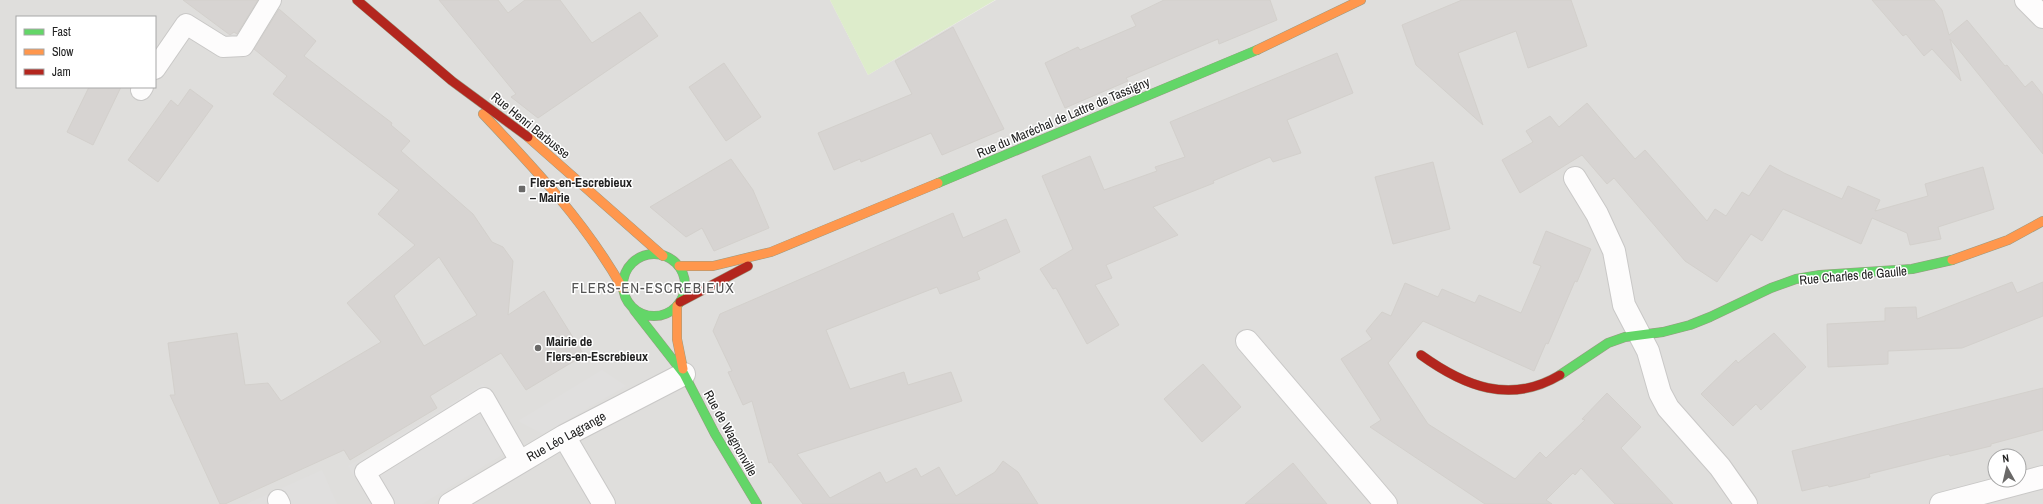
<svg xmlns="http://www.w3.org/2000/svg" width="2043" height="504" font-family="'Archivo Narrow',sans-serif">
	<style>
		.residential { fill: #dfdedc; fill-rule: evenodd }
		.grass { fill: #ddeccb }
		.parking { fill: #e0dfde }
		.building { fill: #d7d4d2; stroke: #d3d0cc; fill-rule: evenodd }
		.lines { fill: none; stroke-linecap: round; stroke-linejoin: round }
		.lane-casing { stroke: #c9c8c7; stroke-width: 22 }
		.street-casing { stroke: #c9c8c7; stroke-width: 24 }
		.fast-casing { stroke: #999a82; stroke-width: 10 }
		.slow-casing { stroke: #999a82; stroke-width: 10 }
		.jam-casing { stroke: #999a82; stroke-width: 10 }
		.lane { stroke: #fdfcfc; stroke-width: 20 }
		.street { stroke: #fdfcfc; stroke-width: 22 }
		.fast { stroke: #63d668; stroke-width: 9 }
		.slow { stroke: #ff974d; stroke-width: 9 }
		.jam { stroke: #b3261e; stroke-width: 9 }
		.poi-dot { fill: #6a6968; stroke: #fff; stroke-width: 1.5 }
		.labels { text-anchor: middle; stroke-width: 3; stroke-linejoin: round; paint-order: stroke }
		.street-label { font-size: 13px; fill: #222; stroke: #fff }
		.poi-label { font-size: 13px; font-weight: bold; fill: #222; stroke: #fff; text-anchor: start }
		.quarter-label { font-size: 15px; letter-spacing: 1px; fill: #555; stroke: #fff }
	</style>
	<rect width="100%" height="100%" fill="#f0eeeb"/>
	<path class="residential" d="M0 0H830L868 75 996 0H2043V504H0ZM17 17H155V87H17ZM1995 456H2019V480H1995Z"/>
	<path class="grass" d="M830 0H995L868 75Z"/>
	<path class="parking" d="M602 370 626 386 543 434 518 421Z
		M483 384 520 444 422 504H371L348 466Z
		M322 470 337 504H246Z"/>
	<path class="building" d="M183 0H258L237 34 234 32 230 35Z
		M439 0H498L508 13 525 0H560L592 43 640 12 658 36 538 118 511 97 516 94Z
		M1164 0H1270L1277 20 1219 44 1218 39 1187 52 1126 78 1128 81 1065 108 1045 63 1078 47 1080 50 1136 26 1131 16Z
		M1462 0H1571L1587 46 1528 68 1516 31 1458 53 1483 125 1416 65 1402 25Z
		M1872 0H1934L1942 10 1949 35 1967 20 2005 66 2007 65 2025 87 2032 81 2043 95V154L1950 39 1961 81 1932 49 1924 56 1906 34 1903 36Z
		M279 9 316 41 304 56 392 123 391 125 410 141 401 151 473 214 492 242 503 247 513 261 508 315 544 291 584 355 526 390 501 353 430 396 437 408 350 460 344 450 225 504H220L170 395H175L168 343 237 333 245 385 268 383 281 401 381 342 347 303 415 245 378 214 399 190 273 94 287 76 254 49ZM439 257 477 315 424 346 394 296Z
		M953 27 1004 129 942 155 931 133 861 162 860 159 834 170 818 133 912 94 895 61Z
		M1337 53 1353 93 1287 120 1301 153 1273 162 1270 157 1213 181 1214 183 1153 207 1178 235 1106 265 1112 278 1095 285 1119 325 1087 344 1056 288 1053 289 1040 269 1073 249 1042 176 1090 156 1104 190 1157 171 1155 167 1185 157 1170 122Z
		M724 63 761 117 726 141 689 87Z
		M89 87H121L93 145 67 132Z
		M190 89 213 106 158 182 128 160 171 100 178 106Z
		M1587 103 1635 159 1645 150 1707 221 1715 209 1726 216 1742 192 1749 196 1770 165 1784 173 1842 199 1848 186 1880 200 1875 211 1928 196 1925 184 1983 167 1994 209 1938 227 1941 239 1910 245 1907 233 1872 218 1861 244 1783 209 1762 241 1751 234 1717 282 1685 261 1614 178 1607 184 1582 155 1520 193 1502 160 1533 142 1526 131 1550 116 1559 127Z
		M731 159 753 190 769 228 714 251 702 228 686 237 650 207Z
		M1433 162 1450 229 1393 244 1375 177Z
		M953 213 963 238 1006 219 1020 252 977 272 980 279 940 294 937 287 826 330 850 389 904 372 908 385 951 372 962 401 797 454 830 498 880 472 886 483 916 468 921 477 939 467 956 496 995 472 1003 461 1018 472 1038 504H803L771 462 769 463 752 401 743 405 728 372 732 371 713 331 720 314Z
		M1546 231 1591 249 1577 282 1575 281 1548 344 1546 343 1534 371 1423 321 1388 363 1428 424 1515 479 1540 452 1546 458 1585 420 1582 419 1607 393 1641 427 1621 448 1673 504H1615L1581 468 1575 475 1573 473 1546 500 1552 504H1485L1370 427 1381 420 1341 359 1372 339 1366 331 1382 312 1391 316 1405 283 1438 297 1442 289 1475 303 1479 295 1521 313 1541 266 1533 263Z
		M2012 282 2017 293 2043 282V316L1962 348 1888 351V364L1828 367 1827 324 1885 321V308L1916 307 1917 319Z
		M1774 333 1806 367 1761 410 1756 404 1733 426 1701 394 1736 360 1738 363Z
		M1203 364 1241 407 1202 442 1164 399Z
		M2043 388V430L1991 444V446L1950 456 1949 454 1869 474 1870 477 1829 487 1828 485 1802 491 1792 451Z
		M1293 463 1327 504H1245Z"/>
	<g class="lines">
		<defs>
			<path id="lane" d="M155 69 186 24 223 47 243 46 271 0
				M141 90 143 87
				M278 500 280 504
				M384 504 365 472 484 398 520 461"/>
			<path id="street" d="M2026 0 2043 17
				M1575 178 1597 214 1614 251 1624 305 1648 351 1660 393 1668 408 1720 467 1746 504
				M1247 341 1386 504
				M564 436 604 504
				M450 504 564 436 684 374
				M1941 504 2043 477"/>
			<path id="fast" d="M938 183 1257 50
				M623 285a31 31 0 1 1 62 0a31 31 0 1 1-62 0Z
				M634 310 684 374 715 434 757 504
				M1560 375 1608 343 1625 337 1663 332 1690 325 1710 317 1771 288 1796 279 1820 275 1912 269 1952 260"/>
			<path id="slow" d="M1257 50 1361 0
				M483 114C535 169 586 223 623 289
				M528 137 663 256
				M1952 260 2008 240 2043 221
				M679 266H713L771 252 938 183
				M677 306V339L683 369"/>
			<path id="jam" d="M357 0 452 81 528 137
				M680 302 748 266
				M1421 355C1464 386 1510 405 1560 375"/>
		</defs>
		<use href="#lane" class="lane-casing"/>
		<use href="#street" class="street-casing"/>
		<use href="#fast" class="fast-casing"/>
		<use href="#slow" class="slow-casing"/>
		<use href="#jam" class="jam-casing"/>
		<use href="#lane" class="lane"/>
		<use href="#street" class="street"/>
		<use href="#fast" class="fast"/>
		<use href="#slow" class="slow"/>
		<use href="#jam" class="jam"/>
	</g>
	<g class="poi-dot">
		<rect x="518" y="185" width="8" height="8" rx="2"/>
		<circle cx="538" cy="348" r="4"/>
	</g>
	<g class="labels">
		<g class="street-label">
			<text transform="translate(1063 117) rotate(-23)" y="5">Rue du Maréchal de Lattre de Tassigny</text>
			<text transform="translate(531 125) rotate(39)" y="5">Rue Henri Barbusse</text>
			<text transform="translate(1853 275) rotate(-5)" y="5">Rue Charles de Gaulle</text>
			<text transform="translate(731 433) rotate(61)" y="5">Rue de Wagnonville</text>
			<text transform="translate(566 436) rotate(-29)" y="5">Rue Léo Lagrange</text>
		</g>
		<g class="poi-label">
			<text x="530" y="187">Flers-en-Escrebieux<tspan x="530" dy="15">– Mairie</tspan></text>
			<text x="546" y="346">Mairie de<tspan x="546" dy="15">Flers-en-Escrebieux</tspan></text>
		</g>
		<g class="quarter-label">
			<text x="653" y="293">FLERS-EN-ESCREBIEUX</text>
		</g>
	</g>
	<rect x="16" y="16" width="140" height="72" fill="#ffffff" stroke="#a7a7a7"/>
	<rect x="24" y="29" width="20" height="6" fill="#63d668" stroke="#a7a7a7"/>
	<text x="52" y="36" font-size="12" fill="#222222">Fast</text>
	<rect x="24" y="49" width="20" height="6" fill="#ff974d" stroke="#a7a7a7"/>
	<text x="52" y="56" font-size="12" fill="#222222">Slow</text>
	<rect x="24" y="69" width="20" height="6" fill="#b3261e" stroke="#a7a7a7"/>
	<text x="52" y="76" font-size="12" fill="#222222">Jam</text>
	<g transform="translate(2007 468) rotate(352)"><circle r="19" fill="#ffffff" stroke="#a7a7a7"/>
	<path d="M0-3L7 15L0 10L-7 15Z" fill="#6a6968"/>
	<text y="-6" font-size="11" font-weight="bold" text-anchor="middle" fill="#222222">N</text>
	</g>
</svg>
